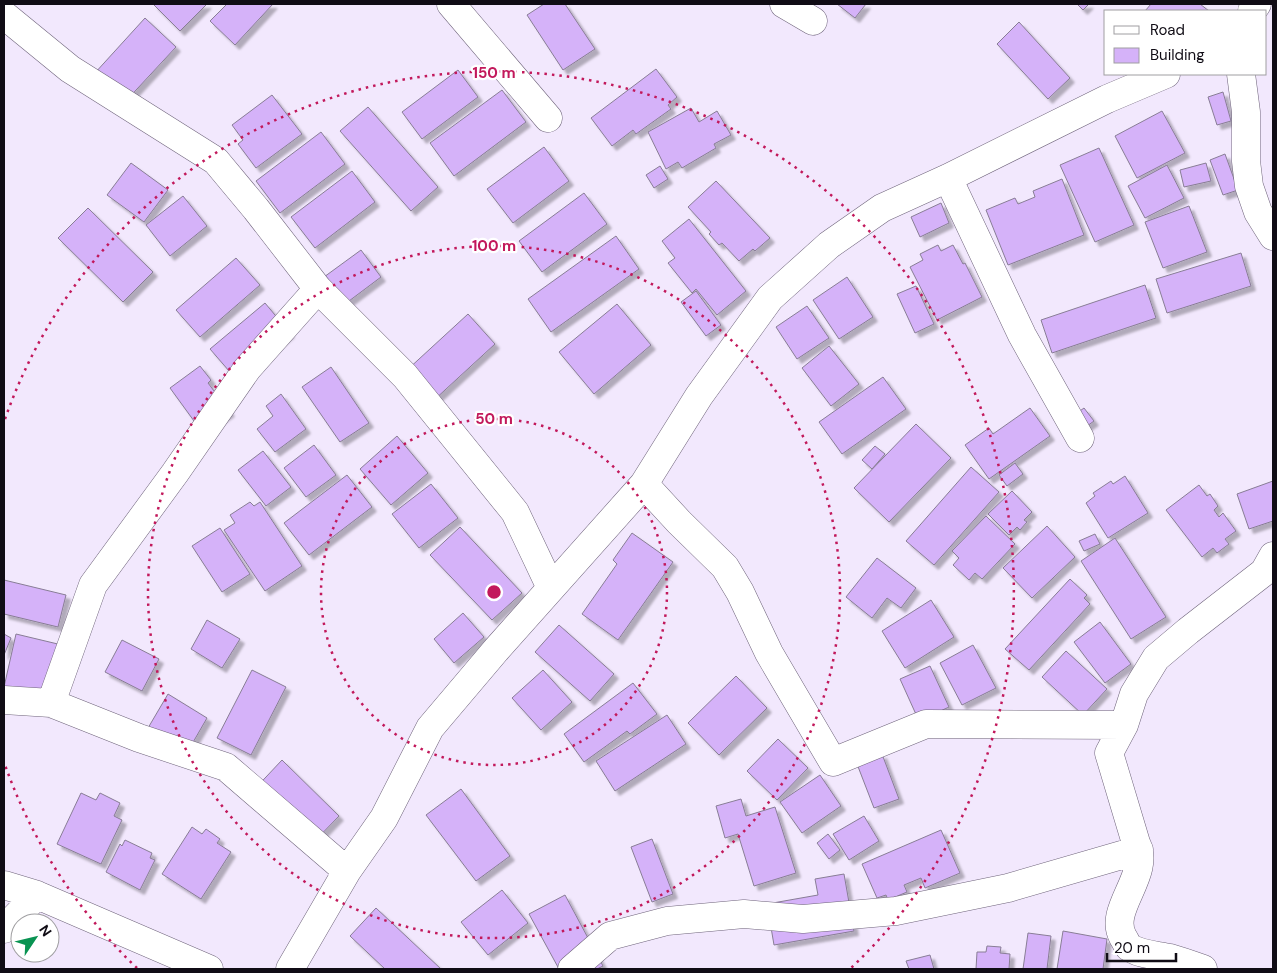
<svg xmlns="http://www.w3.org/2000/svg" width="1277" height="973" font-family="'DM Sans',sans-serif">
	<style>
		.building { fill: #d5b2f9; stroke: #887d95; filter: url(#shadow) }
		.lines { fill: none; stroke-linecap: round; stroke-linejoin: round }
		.minor-casing { stroke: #6f647b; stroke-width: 29 }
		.minor { stroke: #fff; stroke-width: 28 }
		.ring { fill: none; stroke: #c2185b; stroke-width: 2.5; stroke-dasharray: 2.5 5 }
		.centre { fill: #c2185b; stroke: #fff; stroke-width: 2.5 }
		.ring-label { font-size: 15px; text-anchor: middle; font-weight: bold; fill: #c2185b; stroke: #fff; stroke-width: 4.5; stroke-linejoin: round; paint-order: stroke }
	</style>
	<defs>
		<filter id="shadow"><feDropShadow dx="4.5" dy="4.5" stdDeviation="1" flood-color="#0004"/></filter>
	</defs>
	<rect width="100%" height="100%" fill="#f2e8fd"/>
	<path class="building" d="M153 4H207L180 31Z
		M227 4H273L235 45 210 21Z
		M544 4H565L595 49 563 70 527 15Z
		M837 4H866L855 18Z
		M1077 4H1089L1083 10Z
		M1151 4H1200L1209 11H1145Z
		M145 18 176 47 124 103 94 74Z
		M1019 22 1070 78 1048 99 997 44Z
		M656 69 677 97 668 105 671 109 636 134 633 130 612 146 591 118Z
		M458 70 478 97 422 139 402 112Z
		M502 90 526 122 454 176 430 143Z
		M1223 92 1231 121 1217 125 1208 97Z
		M272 95 302 134 256 168 238 144 243 140 232 125Z
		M368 107 438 187 411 211 340 131Z
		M691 108 699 122 717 111 731 135 714 144 716 148 682 168 678 162 666 169 648 132Z
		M1162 111 1185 153 1137 178 1115 136Z
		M321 132 345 164 280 213 256 181Z
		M544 147 569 181 513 223 487 189Z
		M1099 148 1134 225 1095 242 1060 165Z
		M1225 154 1238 190 1223 195 1210 160Z
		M131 163 168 190 144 222 107 195Z
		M1206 163 1211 181 1184 187 1180 170Z
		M1167 165 1184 198 1145 218 1128 186Z
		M660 166 668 179 654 188 646 175Z
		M352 171 375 202 315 248 291 217Z
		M1062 179 1084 235 1008 265 986 210 1015 198 1018 204 1035 197 1033 191Z
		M716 181 770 238 755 251 753 249 739 261 722 243 719 245 709 234 711 232 688 207Z
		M584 193 607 224 542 272 519 241Z
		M183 196 207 226 170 256 146 225Z
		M941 203 949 223 920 237 911 217Z
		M1189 206 1207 252 1163 268 1145 222Z
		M88 208 153 272 123 302 58 238Z
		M689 219 746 291 717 315 696 289 692 293 668 263 675 258 662 241Z
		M616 236 639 269 551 332 528 299Z
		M938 245 941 251 953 245 963 264 965 263 982 297 937 320 910 267 923 260 920 254Z
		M361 250 381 277 345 304 324 277Z
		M1241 253 1251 286 1167 313 1156 279Z
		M236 258 260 285 200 337 176 310Z
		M847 277 873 317 839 339 813 300Z
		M1145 285 1156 318 1052 353 1041 320Z
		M916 286 934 324 915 333 897 294Z
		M696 291 721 325 706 336 681 302Z
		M265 303 290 333 236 379 210 349Z
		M617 304 651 345 594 394 559 352Z
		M807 306 829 338 797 359 776 327Z
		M468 314 495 344 433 401 406 371Z
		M829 346 859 384 831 406 802 368Z
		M200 366 211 380 208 383 230 412 202 432 170 388Z
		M331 367 369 423 340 442 302 387Z
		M883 377 906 409 842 454 819 422Z
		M281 394 306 429 275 452 257 429 273 416 266 406Z
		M1030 408 1050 436 989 479 965 445 989 428 993 434Z
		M1084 408 1094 421 1083 429 1073 416Z
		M916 424 951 458 889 522 854 488Z
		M397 436 428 473 391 505 360 469Z
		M314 445 336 475 306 497 284 468Z
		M875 446 885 454 872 469 862 460Z
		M263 451 291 487 266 506 238 470Z
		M1015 463 1023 474 1007 486 999 475Z
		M971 467 999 492 934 565 906 541Z
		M347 475 372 507 309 555 284 523Z
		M1125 476 1148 513 1108 538 1086 503 1095 496 1093 493 1111 481 1113 484Z
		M1273 481V521L1249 529 1237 494Z
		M431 484 458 518 419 548 392 514Z
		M1199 485 1207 496 1210 494 1218 506 1214 510 1219 517 1223 513 1236 531 1225 539 1229 544 1217 553 1213 548 1202 557 1166 510Z
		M1012 491 1032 512 1024 520 1027 522 1020 530 1017 527 1009 535 988 514Z
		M250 502 254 506 260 502 302 566 265 591 224 530 235 523 230 515Z
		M986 516 1015 544 982 579 975 573 969 580 953 565 959 558 952 551Z
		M1047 526 1075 557 1032 598 1003 568Z
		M460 527 522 593 492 620 430 555Z
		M220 528 250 574 222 592 192 546Z
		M632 533 673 562 618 640 582 614 617 564 613 560Z
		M1095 534 1100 544 1084 551 1079 541Z
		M1115 538 1166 617 1131 639 1081 561Z
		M877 558 916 588 901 608 887 598 872 618 846 597Z
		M1070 579 1087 595 1084 598 1090 604 1029 670 1005 649Z
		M4 580 66 595 58 627 4 614Z
		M931 600 954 637 905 668 882 631Z
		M463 613 484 637 454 663 434 639Z
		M207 620 240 639 222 668 191 649Z
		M1100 622 1131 664 1105 683 1074 642Z
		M559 625 614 674 590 701 535 652Z
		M4 634 11 638 4 655Z
		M16 634 62 645 46 713 4 687Z
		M122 640 159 659 142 691 105 672Z
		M973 645 996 688 962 705 940 663Z
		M1066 651 1107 689 1083 715 1042 677Z
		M930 666 949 707 919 721 900 679Z
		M252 670 286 687 251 755 217 738Z
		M543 670 572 702 541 730 512 698Z
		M736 676 767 708 719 755 688 723Z
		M633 683 657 714 630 734 627 731 584 762 564 734Z
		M168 694 207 718 188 751 148 728Z
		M667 715 686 744 615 791 596 761Z
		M778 739 808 768 777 800 747 771Z
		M882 754 899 799 874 808 857 764Z
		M282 760 339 816 307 849 250 794Z
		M820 775 841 806 802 833 780 802Z
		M461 789 510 856 476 881 426 815Z
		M81 793 96 800 100 793 120 803 114 816 122 820 101 864 57 844Z
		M741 799 746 816 775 807 796 873 754 886 738 834 725 838 716 806Z
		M864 816 879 841 849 860 833 834Z
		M192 827 202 834 206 829 220 839 217 843 231 852 201 899 162 874Z
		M941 830 960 873 925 888 921 878 904 885 907 892 888 900 886 895 877 898 862 864Z
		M828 834 840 850 829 859 817 843Z
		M652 839 673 894 652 902 631 847Z
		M125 840 152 853 150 858 155 860 140 890 106 872 120 844 122 846Z
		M844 874 854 931 774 945 767 904 818 895 815 879Z
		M502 890 528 923 488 955 461 922Z
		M565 895 603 966 597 969H559L529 914Z
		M376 908 441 969H385L350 936Z
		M1063 931 1107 939 1103 969H1057Z
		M1028 933 1051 936 1047 969H1023Z
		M987 946 1001 947 1000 953 1010 954 1009 969H976L977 952H986Z
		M930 955 934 969H909L906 961Z"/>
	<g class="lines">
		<defs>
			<path id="minor" d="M451 4 548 118
				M784 4 813 21
				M1252 11 1257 4
				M4 15 70 69 216 161 256 209 318 289 405 376 515 512 551 588
				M1241 74 1246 112V161L1249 186 1258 212 1273 236
				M948 178 1022 335 1080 438
				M644 484 679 522 725 567 740 592 769 653 833 762 926 724 1124 725
				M4 700 51 703 139 738 226 767 347 871
				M51 703 93 585 175 473 247 369 318 289
				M4 885 37 895 209 969
				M4 929 37 895
				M290 969 347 871 384 818 430 728 496 650 644 484 699 396 770 298 829 245 882 208 948 178 1107 99 1166 74
				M572 969 610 936 667 921 744 914 803 919 896 911 1008 888 1139 850
				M1203 969C1192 965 1181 961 1170 958 1156 955 1141 955 1129 947 1127 945 1125 940 1123 937 1107 909 1152 875 1136 843L1109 753 1124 725 1134 694 1156 658 1188 631 1264 572 1273 556"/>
		</defs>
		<use href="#minor" class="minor-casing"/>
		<use href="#minor" class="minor"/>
	</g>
	<g class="ring">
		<circle cx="494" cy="592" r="173"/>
		<circle cx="494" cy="592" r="346"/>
		<path d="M137 968A519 519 0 0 1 5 765M5 419A519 519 0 1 1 851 968"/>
	</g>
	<circle cx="494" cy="592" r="8" class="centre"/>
	<g class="ring-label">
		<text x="494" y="78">150 m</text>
		<text x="494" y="251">100 m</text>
		<text x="494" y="424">50 m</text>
	</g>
	<rect width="1277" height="973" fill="none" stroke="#100c15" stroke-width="10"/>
	<rect x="1104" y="10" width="162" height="65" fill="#ffffff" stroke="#9f9ea1"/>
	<rect x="1114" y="26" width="25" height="8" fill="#ffffff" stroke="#9f9ea1"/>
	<text x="1150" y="35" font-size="15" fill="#100c15">Road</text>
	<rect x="1114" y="48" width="25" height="15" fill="#d5b2f9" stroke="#9f9ea1"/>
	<text x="1150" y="60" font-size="15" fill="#100c15">Building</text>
	<g transform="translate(35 938) rotate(55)"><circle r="24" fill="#ffffff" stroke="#9f9ea1"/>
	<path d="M0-4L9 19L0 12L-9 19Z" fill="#099352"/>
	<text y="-8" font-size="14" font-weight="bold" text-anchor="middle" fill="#100c15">N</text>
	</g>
	<path d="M1107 953v8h69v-8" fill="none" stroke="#100c15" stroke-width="2.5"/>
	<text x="1114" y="953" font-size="15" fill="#100c15" stroke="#ffffff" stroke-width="4" paint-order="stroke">20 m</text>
</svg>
